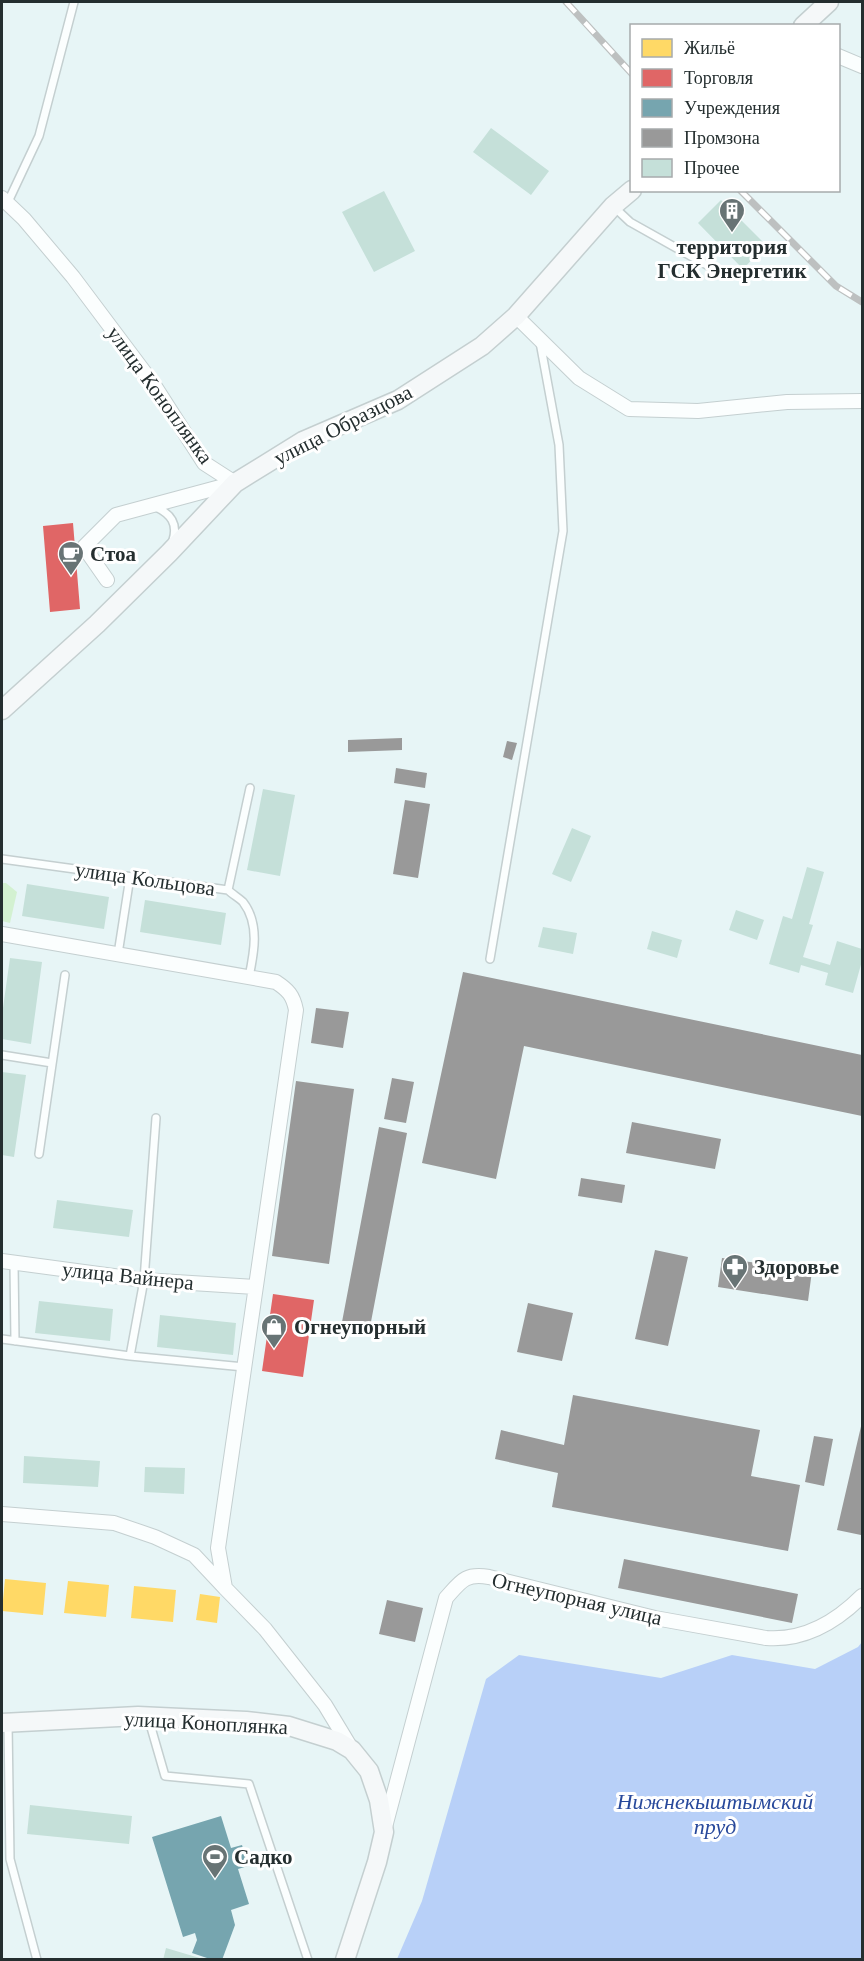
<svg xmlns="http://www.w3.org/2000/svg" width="864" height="1961" font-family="Georgia,serif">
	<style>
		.green { fill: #d3f1d1 }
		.water { fill: #b8d0f8 }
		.homes { fill: #ffd966 }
		.shops { fill: #e06666 }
		.public { fill: #76a5af }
		.industry { fill: #999 }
		.building { fill: #c5e0d9 }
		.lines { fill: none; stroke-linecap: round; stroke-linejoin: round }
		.lane-casing { stroke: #c4cfd0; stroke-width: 10 }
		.street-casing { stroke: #c4cfd0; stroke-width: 16 }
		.secondary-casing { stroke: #c4cfd0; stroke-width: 21 }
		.lane { stroke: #fbfefe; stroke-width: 7 }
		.street { stroke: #fbfefe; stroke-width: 14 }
		.secondary { stroke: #f5f8f9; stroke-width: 18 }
		.rail-casing { stroke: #bdc0c0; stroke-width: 7 }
		.rail { stroke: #fff; stroke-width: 4.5; stroke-dasharray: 14; stroke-linecap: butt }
		.labels { text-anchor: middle; stroke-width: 6; stroke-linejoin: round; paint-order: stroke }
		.poi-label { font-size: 21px; font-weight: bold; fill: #242e2f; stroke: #fff; text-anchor: start }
		.street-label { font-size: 21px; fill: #242e2f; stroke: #fff }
		.water-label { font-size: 22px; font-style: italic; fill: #28499b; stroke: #fff }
	</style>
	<rect width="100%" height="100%" fill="#e7f5f6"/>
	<path class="green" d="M2 883H6L17 892 10 923 2 921Z"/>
	<path class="water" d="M862 1642V1959H397L422 1901 486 1679 519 1655 661 1678 732 1655 815 1669 858 1647Z"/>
	<path class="homes" d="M5 1579 46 1583 43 1615 2 1611Z
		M68 1581 109 1585 106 1617 64 1613Z
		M134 1586 176 1590 173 1622 131 1618Z
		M200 1594 220 1597 217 1623 196 1620Z"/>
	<path class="shops" d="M73 523 80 609 50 612 43 526Z
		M273 1294 314 1300 303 1377 262 1371Z"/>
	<path class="public" d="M221 1816 231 1848 242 1845 248 1866 238 1869 249 1904 231 1910 235 1925 222 1960H213L192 1953 197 1940 195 1933 183 1937 152 1837Z"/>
	<path class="industry" d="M402 738V750L348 752V740Z
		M507 741 517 743 512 760 503 757Z
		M396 768 427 773 425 788 394 783Z
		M405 800 430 804 418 878 393 874Z
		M463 972 862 1055V1116L524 1046 496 1179 422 1163Z
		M316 1008 349 1012 343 1048 311 1043Z
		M392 1078 414 1082 406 1123 384 1119Z
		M296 1081 354 1089 329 1264 272 1256Z
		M632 1122 721 1139 715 1169 626 1153Z
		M379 1127 407 1133 370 1327 342 1322Z
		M581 1178 625 1185 622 1203 578 1196Z
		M655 1250 688 1257 668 1346 635 1339Z
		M722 1258 812 1271 808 1301 718 1287Z
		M528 1303 573 1313 562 1361 517 1352Z
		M573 1395 760 1430 751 1476 800 1485 788 1551 552 1507 558 1473 495 1459 501 1430 564 1445Z
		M862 1422V1529L861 1535 837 1530Z
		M814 1436 833 1439 824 1486 805 1482Z
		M624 1559 798 1594 792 1623 618 1588Z
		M387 1600 423 1608 415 1642 379 1634Z"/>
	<path class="building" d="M491 128 549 171 531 195 473 152Z
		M384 191 415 251 374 272 342 212Z
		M721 200 766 245 743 269 698 223Z
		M263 789 295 795 280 876 247 870Z
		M572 828 591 836 571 882 552 874Z
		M807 867 824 872 809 924 813 925 803 957 830 965 837 941 862 949V961L853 993 825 985 828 973 801 965 799 973 769 964 783 916 792 919Z
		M27 884 109 897 104 929 22 916Z
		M145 900 226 913 221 945 140 932Z
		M736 910 764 920 757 940 729 930Z
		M543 927 577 933 573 954 538 947Z
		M652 931 682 940 677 958 647 949Z
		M10 958 42 962 31 1044 2 1039V1015Z
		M2 1072 26 1075 14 1157 2 1155Z
		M57 1200 133 1210 129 1237 53 1228Z
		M39 1301 113 1309 110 1341 35 1333Z
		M160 1315 236 1323 233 1355 157 1347Z
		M24 1456 100 1461 98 1487 23 1483Z
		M145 1467 185 1468 184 1494 144 1492Z
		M30 1805 132 1816 129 1844 27 1834Z
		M166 1948 203 1959V1960H163Z"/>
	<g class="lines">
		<defs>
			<path id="lane" d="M7 204 39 136 74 2
				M613 206 630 222 712 268
				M156 507C171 514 178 524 173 540
				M2 859 228 890C232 894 239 898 243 902 260 924 254 953 249 977
				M228 890 250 788
				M118 954 130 877
				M490 959 563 531 559 445 540 342
				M2 1055 52 1063
				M39 1154 65 975
				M14 1263 15 1341
				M2 1339 130 1356 244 1367
				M130 1356 144 1280 156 1118
				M148 1717 165 1776 249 1784 308 1960
				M8 1723 10 1859 37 1960"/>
			<path id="street" d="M838 56 862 66
				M2 198 24 219 73 277 154 385 204 463 235 483 116 515 84 547 107 580
				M516 316 579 378 629 409 698 411 787 402 862 401
				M2 934 276 982C288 990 293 995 296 1010L218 1548 225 1588 265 1629 325 1705 351 1748
				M2 1261 144 1280 255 1287
				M2 1514 114 1523 155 1537 194 1555 225 1588
				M385 1827 446 1598C461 1581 465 1573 489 1577L655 1618 766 1638C804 1641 836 1622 862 1596"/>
			<path id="secondary" d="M803 26 829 2
				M2 710 97 624 169 553 235 483 303 441 398 400 482 346 516 316 613 206 632 190
				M2 1723 138 1716 246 1721 289 1726 337 1741 352 1750 369 1771 379 1800 384 1832 377 1862 345 1960"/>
		</defs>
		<use href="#lane" class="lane-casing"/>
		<use href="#street" class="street-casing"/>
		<use href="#secondary" class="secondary-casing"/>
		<use href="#lane" class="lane"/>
		<use href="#street" class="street"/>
		<use href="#secondary" class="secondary"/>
		<defs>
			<path id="rail" d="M566 2 632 74
				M740 190 836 286 862 302"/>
		</defs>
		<use href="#rail" class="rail-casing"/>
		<use href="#rail" class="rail"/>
	</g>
	<defs>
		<symbol id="building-pin" viewBox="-11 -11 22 30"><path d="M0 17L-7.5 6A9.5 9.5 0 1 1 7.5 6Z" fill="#687475" stroke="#fff"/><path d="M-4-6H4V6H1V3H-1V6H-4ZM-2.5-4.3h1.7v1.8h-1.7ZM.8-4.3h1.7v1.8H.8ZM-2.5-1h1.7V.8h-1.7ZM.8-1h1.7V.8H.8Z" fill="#fff"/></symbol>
		<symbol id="cafe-pin" viewBox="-11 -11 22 30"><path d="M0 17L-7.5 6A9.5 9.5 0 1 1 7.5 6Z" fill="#687475" stroke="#fff"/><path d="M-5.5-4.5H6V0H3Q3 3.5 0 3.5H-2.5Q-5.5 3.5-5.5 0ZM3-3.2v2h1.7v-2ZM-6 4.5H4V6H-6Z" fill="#fff"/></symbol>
		<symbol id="pharmacy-pin" viewBox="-11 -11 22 30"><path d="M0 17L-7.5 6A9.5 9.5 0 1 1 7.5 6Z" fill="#687475" stroke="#fff"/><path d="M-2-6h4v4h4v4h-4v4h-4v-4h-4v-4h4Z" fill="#fff"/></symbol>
		<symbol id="shop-pin" viewBox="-11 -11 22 30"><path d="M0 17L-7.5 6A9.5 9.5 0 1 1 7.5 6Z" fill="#687475" stroke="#fff"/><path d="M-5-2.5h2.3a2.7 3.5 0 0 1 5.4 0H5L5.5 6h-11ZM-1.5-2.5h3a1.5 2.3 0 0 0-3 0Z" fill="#fff"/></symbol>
		<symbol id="stadium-pin" viewBox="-11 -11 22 30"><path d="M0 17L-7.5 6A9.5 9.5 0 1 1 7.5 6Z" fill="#687475" stroke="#fff"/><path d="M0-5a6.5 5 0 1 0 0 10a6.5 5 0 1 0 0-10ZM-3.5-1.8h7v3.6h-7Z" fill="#fff"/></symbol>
	</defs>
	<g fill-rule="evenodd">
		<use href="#building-pin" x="717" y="196" width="30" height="40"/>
		<use href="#cafe-pin" x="56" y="539" width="30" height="40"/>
		<use href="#pharmacy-pin" x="720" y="1252" width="30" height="40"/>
		<use href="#shop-pin" x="259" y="1312" width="30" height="40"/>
		<use href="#stadium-pin" x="200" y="1842" width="30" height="40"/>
	</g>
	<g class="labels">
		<g class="poi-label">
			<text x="732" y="254" text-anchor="middle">территория<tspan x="732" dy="24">ГСК Энергетик</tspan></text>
			<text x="90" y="561">Стоа</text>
			<text x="754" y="1274">Здоровье</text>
			<text x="294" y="1334">Огнеупорный</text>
			<text x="234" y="1864">Садко</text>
		</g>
		<g class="street-label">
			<text transform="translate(160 395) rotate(54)" y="7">улица Коноплянка</text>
			<text transform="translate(343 425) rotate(-27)" y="7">улица Образцова</text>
			<text transform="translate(145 879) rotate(8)" y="7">улица Кольцова</text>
			<text transform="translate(128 1276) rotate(6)" y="7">улица Вайнера</text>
			<text transform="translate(577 1599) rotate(13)" y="7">Огнеупорная улица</text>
			<text transform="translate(206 1723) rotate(3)" y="7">улица Коноплянка</text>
		</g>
		<g class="water-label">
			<text x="715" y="1809">Нижнекыштымский<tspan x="715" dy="25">пруд</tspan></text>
		</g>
	</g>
	<rect width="864" height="1961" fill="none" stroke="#242e2f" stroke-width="6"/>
	<rect x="630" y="24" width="210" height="168" fill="#ffffff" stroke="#a7abac" stroke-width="1.5"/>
	<rect x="642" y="39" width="30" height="18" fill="#ffd966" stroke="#a7abac" stroke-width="1.5"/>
	<text x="684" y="54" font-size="18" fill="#242e2f">Жильё</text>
	<rect x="642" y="69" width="30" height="18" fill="#e06666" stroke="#a7abac" stroke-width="1.5"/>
	<text x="684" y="84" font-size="18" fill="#242e2f">Торговля</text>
	<rect x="642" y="99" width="30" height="18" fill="#76a5af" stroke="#a7abac" stroke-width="1.5"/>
	<text x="684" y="114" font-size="18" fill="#242e2f">Учреждения</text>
	<rect x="642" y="129" width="30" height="18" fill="#999999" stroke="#a7abac" stroke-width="1.5"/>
	<text x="684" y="144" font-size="18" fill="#242e2f">Промзона</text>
	<rect x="642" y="159" width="30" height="18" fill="#c5e0d9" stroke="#a7abac" stroke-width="1.5"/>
	<text x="684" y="174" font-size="18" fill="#242e2f">Прочее</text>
</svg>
